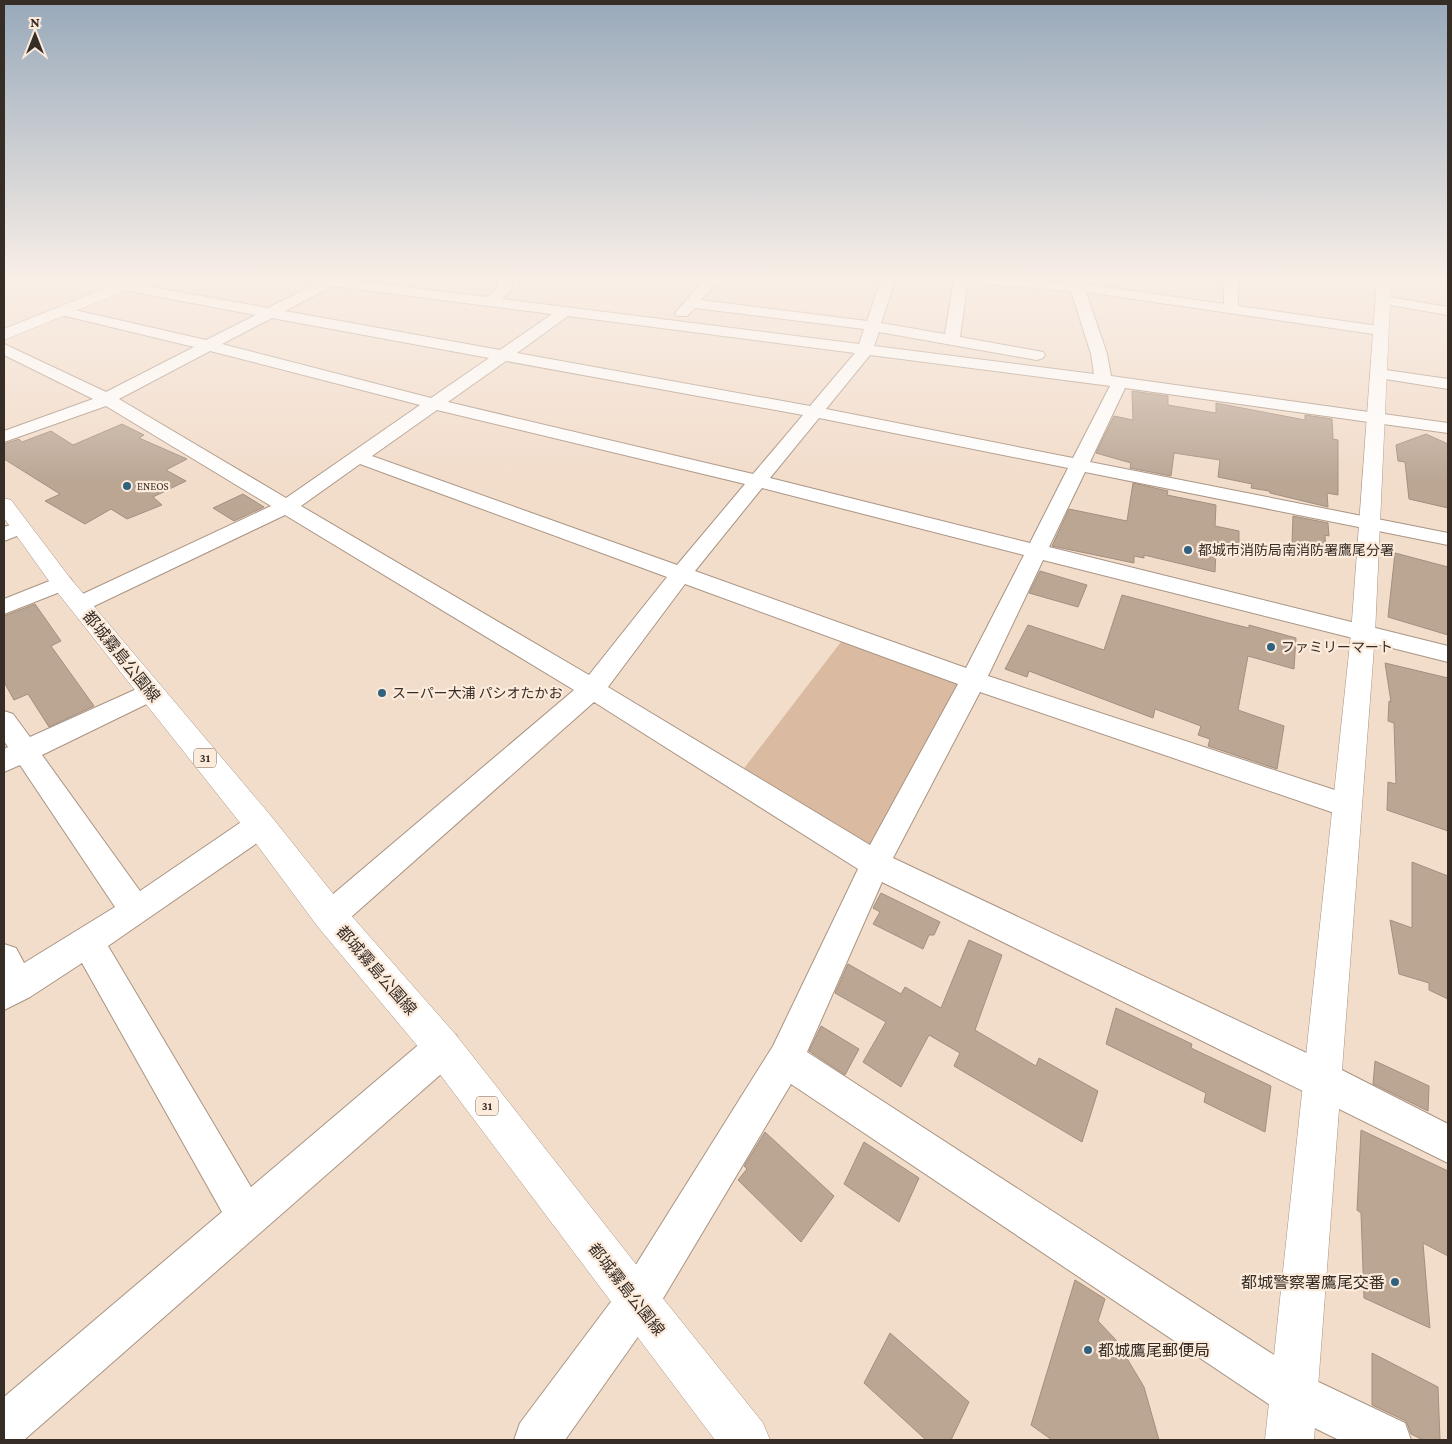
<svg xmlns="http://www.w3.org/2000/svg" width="1452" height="1444" font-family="'Crimson Pro','Noto Sans JP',serif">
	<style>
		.green { fill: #dabaa0 }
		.building { fill: #bba694; stroke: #a48f7e }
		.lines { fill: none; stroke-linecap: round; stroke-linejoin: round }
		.street-casing { stroke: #a99483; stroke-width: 2 }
		.secondary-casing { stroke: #a99483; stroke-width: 1 }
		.primary-casing { stroke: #a99483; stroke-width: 1 }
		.street { fill: #fff; fill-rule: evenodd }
		.secondary { fill: #fff; fill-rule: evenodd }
		.primary { fill: #fff; fill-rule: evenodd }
		.poi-dot { fill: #30617f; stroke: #fceadb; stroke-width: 2 }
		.labels { text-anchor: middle; stroke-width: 4.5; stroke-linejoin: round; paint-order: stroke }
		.far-poi-label { font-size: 11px; fill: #352d26; stroke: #fceadb; text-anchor: start }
		.shield { fill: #fceadb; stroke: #71665c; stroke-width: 1 }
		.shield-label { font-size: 12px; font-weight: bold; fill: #352d26 }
		.poi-label { font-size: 14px; fill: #352d26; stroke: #fceadb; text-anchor: start }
		.near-street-label { font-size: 16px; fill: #352d26; stroke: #fceadb }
		.near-poi-label { font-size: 16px; fill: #352d26; stroke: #fceadb; text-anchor: end }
	</style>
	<rect width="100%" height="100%" fill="#f2dcca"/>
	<path class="green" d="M844 638 959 684 870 851 742 771Z"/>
	<path class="building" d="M1132 391 1168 396V405L1216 413V403L1305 420V415L1332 419 1333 439 1338 440V495L1327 493 1328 507 1270 493 1269 491 1251 488 1252 484 1218 477 1220 460 1174 453 1171 476 1130 468 1131 463 1096 453 1114 416 1133 420Z
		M122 424 144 435 139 438 187 459 166 470 186 481 153 497 162 505 127 519 111 509 85 524 45 501 60 494 4 459V444L19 439 22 442 51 431 73 445Z
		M1426 434 1448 444V508L1409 499 1405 462 1398 461 1396 445Z
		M1133 483 1168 491 1167 495 1216 505 1215 526 1239 531V556L1216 551 1215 572 1144 555V558L1134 556V563L1052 546 1069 509 1127 521Z
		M243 494 264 507 234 521 213 508Z
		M1293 516 1328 523 1329 536 1325 535 1326 552 1292 544Z
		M1395 553 1448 567V635L1388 617Z
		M1040 571 1087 585 1078 607 1029 593Z
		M1122 595 1224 622 1249 628V625L1296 638 1294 669 1248 656 1238 710 1284 726 1277 769 1208 746 1210 739 1198 735 1201 726 1155 709 1153 718 1029 671 1027 677 1005 669 1028 625 1104 650Z
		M35 604 61 641 51 646 94 706 49 727 28 694 14 700 4 682V616Z
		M1385 663 1448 678V831L1387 810 1388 782 1396 784 1394 723 1388 721 1389 701 1391 702Z
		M1412 862 1448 876V999L1429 990V983L1399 974 1390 920 1412 928Z
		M881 893 940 922 934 935H929L923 949 873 924 880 912 873 908Z
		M969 940 1002 955 975 1030 1036 1066 1039 1058 1098 1091 1082 1142 954 1066 960 1053 929 1035 901 1087 863 1062 886 1022 835 993 848 964 901 994 905 987 941 1008Z
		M1116 1008 1192 1044 1191 1048 1271 1086 1265 1132 1204 1102 1206 1093 1106 1044Z
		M821 1026 859 1049 845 1075 809 1051Z
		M1375 1061 1429 1086 1428 1111 1373 1084Z
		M1361 1130 1448 1171V1256L1423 1243 1430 1328 1364 1298 1361 1213 1357 1210Z
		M765 1132 834 1196 801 1242 738 1180 747 1169 744 1166Z
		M864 1142 919 1178 899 1222 844 1184Z
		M1075 1280 1105 1299 1098 1321 1116 1340 1144 1387 1159 1440H1052L1031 1425Z
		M890 1333 969 1402 951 1440H926L864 1383Z
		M1372 1353 1438 1387 1440 1440H1423L1411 1434 1406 1421 1372 1405Z"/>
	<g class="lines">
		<defs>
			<path id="street" d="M309 280H349L487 297 498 288V280H512V289L502 299 859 344 864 329 695 308 687 316H677L675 313 704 280H719L701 300 867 321 881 280H895L881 323 945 334 954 280H968L960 337 1043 352 1045 355 1043 358 1037 360 879 332 874 346 1094 374 1091 354 1071 291 984 284 977 280 1070 282V280H1084V284L1224 304V280H1238V306L1385 327 1388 330 1385 333 1380 335 1086 292 1107 354 1111 376 1448 423V433L1125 388 1090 462 1448 533V545L1085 472 1049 547 1448 646V662L1043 560 988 676 1356 797 1360 805 1356 813 1346 817 980 692 893 858 1334 1066 1448 1124V1163L882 882 807 1052 1308 1377 1405 1423 1411 1440H1339L1276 1409 791 1084 652 1317 565 1440H514L520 1423 622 1287 773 1046 858 869 594 702 341 926 330 930 319 926 314 916 319 906 574 690 285 515 88 609 80 611 72 609 69 604 72 599 271 506 106 406 4 442V431L93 399 4 355V344L106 392 194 347 57 314 55 311 57 308 62 307 206 340 256 315 123 290 116 286 123 282 268 308 315 284ZM332 286 552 314 500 350 285 311ZM568 316 855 353 810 406 517 353ZM272 318 489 358 431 398 222 344ZM210 351 420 405 286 498 119 399ZM870 355 1103 385 1110 386 1073 458 826 409ZM506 361 803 415 753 474 448 402ZM437 410 745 484 677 565 372 456ZM819 418 1068 468 1030 543 770 478ZM360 464 667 577 589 675 301 506ZM762 488 1024 555 966 668 695 571ZM685 584 958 684 870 845 608 687Z
				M1383 296 1448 307V315L1378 303 1376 300 1378 297Z
				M1379 369 1448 379V389L1373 377 1371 374 1373 371Z
				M20 522 27 524 30 528 27 532 4 541V527Z
				M62 576 70 578 73 583 70 588 4 614V599Z
				M150 683 159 686 163 692 159 698 42 755 140 891 250 816 260 813 270 816 275 825 270 834 108 946 251 1187 430 1035 443 1030 456 1035 461 1048 456 1061 24 1440H4V1397L222 1212 82 963 30 997 4 1010V944L16 948 24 963 115 907 20 765 4 772V749L8 747 4 741V711L13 714 30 737Z"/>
			<path id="secondary" d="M126 280H146L144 283 4 340V329Z
				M1377 280H1391L1375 634 1314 1440H1265L1351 634Z"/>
			<path id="primary" d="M4 498 11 500 70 578 271 816 342 905 456 1035 653 1286 763 1423 770 1440H715L430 1061 318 927 249 834 54 588 4 518Z"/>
		</defs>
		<use href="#street" class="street-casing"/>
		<use href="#secondary" class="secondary-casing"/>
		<use href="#primary" class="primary-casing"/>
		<use href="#street" class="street"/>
		<use href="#secondary" class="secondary"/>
		<use href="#primary" class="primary"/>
	</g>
	<linearGradient id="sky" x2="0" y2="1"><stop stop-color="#98a9ba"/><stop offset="0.58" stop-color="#f9efe7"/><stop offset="1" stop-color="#f9efe7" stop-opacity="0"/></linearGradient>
	<rect width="1452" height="482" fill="url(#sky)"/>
	<g class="poi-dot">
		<circle cx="127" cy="486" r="5"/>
		<circle cx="1188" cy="550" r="5"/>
		<circle cx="1271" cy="647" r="5"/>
		<circle cx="382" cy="693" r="5"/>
		<circle cx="1395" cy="1282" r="5"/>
		<circle cx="1088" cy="1350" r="5"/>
	</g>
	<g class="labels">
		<g class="far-poi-label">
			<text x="137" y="490">ENEOS</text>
		</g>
		<g class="shield">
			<rect x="194" y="748.5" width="22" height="19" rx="4"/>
			<rect x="476" y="1096.5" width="22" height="19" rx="4"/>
		</g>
		<g class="shield-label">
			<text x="205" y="762">31</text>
			<text x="487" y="1110">31</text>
		</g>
		<g class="poi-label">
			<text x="1198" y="555">都城市消防局南消防署鷹尾分署</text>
			<text x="1281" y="652">ファミリーマート</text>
			<text x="392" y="698">スーパー大浦 パシオたかお</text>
		</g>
		<g class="near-street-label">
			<text transform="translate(122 656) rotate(51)" y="6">都城霧島公園線</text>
			<text transform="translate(377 970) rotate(49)" y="6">都城霧島公園線</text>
			<text transform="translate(627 1289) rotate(52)" y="6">都城霧島公園線</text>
		</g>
		<g class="near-poi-label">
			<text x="1385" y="1288">都城警察署鷹尾交番</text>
			<text x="1098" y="1356" text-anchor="start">都城鷹尾郵便局</text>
		</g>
	</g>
	<rect width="1452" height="1444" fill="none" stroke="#352d26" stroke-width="10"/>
	<g transform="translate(35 35)" stroke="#fceadb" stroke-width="4" paint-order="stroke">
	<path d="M0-4L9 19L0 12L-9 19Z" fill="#352d26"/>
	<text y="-8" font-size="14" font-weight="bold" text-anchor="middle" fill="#352d26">N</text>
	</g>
</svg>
